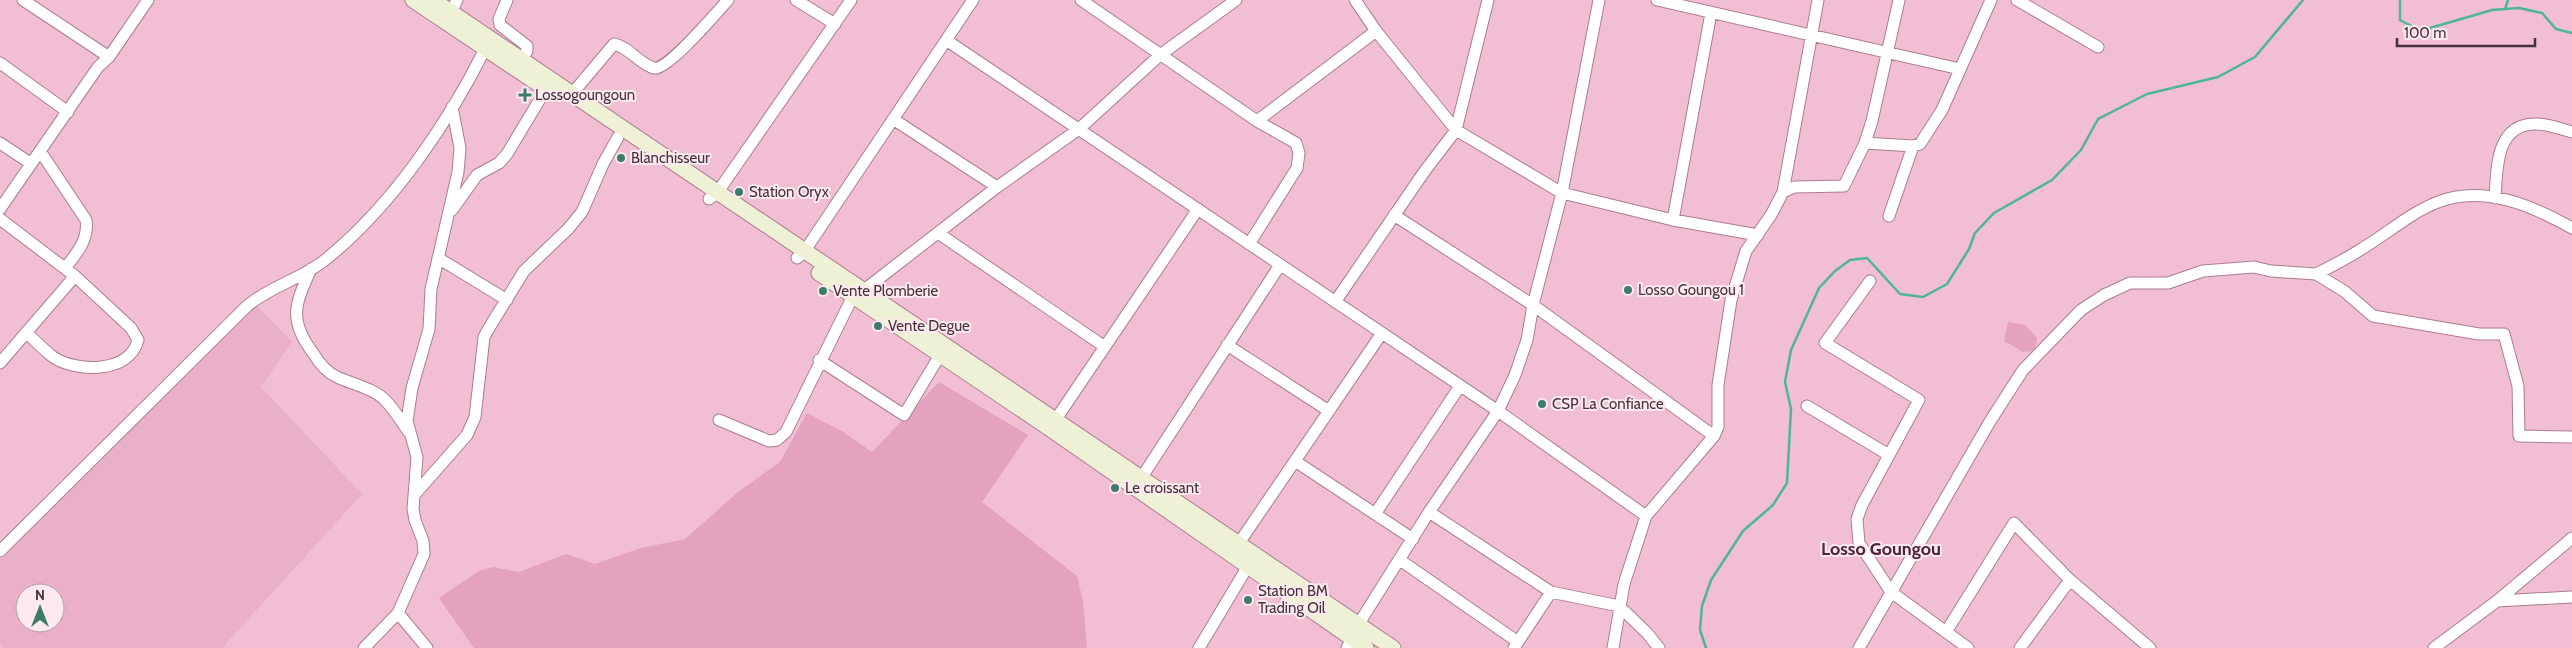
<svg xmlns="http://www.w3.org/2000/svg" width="2572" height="648" font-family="Cabin,sans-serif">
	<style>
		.built { fill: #eab0c9; fill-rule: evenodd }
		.green { fill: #e4a2bf }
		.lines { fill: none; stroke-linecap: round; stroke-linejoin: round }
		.stream { stroke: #4db698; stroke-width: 2.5 }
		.street-casing { stroke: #ac7d91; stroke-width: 13 }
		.secondary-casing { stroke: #ac7d91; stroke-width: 17 }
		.street { stroke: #fff; stroke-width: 11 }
		.secondary { stroke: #eff1d7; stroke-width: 15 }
		.poi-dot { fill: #3d7c69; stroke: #fee9f1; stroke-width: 2 }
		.labels { text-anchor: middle; stroke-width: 4; stroke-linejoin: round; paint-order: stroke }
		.poi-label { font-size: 15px; fill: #46323a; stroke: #fee9f1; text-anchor: start }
		.quarter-label { font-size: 18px; font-weight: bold; fill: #4d2538; stroke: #fee9f1 }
	</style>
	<rect width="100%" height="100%" fill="#f1bed3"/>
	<path class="built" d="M253 302 292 342 261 387 362 494 222 648H4L0 644V559ZM25 593H55V623H25Z"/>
	<path class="green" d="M2008 322 2025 325 2037 338 2035 351 2023 352 2004 341Z
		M939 382 1028 435 982 502 1077 576 1083 601 1087 648H474L439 598 479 571 493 567 519 572 566 554 595 564 641 548 685 539 738 492 780 462 807 413 842 431 872 452Z"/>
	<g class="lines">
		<path class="stream" d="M2400 0V20L2417 29 2430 28 2492 10 2519 8 2542 13 2556 29 2572 33
			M2505 9 2508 0
			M1706 648 1700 630 1702 606 1711 580 1743 531 1773 505 1787 483 1791 409 1785 382 1791 350 1819 288 1835 271 1850 260 1867 258 1900 294 1923 297 1947 284 1969 249 1975 233 1994 213 2052 180 2081 150 2098 119 2147 94 2218 77 2255 57 2303 0"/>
		<defs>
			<path id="street" d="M23 0 109 57
				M507 0 499 19 500 25 527 46V51L521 61
				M796 0 835 24
				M1081 0 1257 121 1296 143 1299 153 1297 168 1249 244
				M1355 0 1376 31 1456 130 1562 193 1673 220 1758 235
				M1657 0 1960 69
				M2017 0 2098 47
				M445 17 451 12 457 0
				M946 40 1498 411 1646 516 1624 584 1613 648
				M0 63 68 112
				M571 95 614 44C629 47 639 64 654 68 667 71 718 11 728 0
				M893 119 997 187
				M1257 121 1376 31
				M0 143 30 163
				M1865 143 1913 146 1920 144 1942 110 1991 0
				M40 151 86 220C89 239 77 253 66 267
				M1783 192 1794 187 1844 186 1865 143 1872 121 1899 0
				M2495 198C2497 170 2495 125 2534 124 2546 123 2560 129 2572 132
				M709 199 717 193 851 0
				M0 209 98 67 109 57 148 0
				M452 210 477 175 499 163 507 154 546 89 551 84
				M1394 215 1533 305 1714 436
				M1889 216 1913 146
				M0 219 75 276 0 363
				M1673 220 1711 13
				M938 233 1105 347
				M438 258 507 300
				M797 258 804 252 973 0
				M311 269C295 304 288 320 313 353 319 363 326 372 337 377 352 384 373 388 385 400 394 409 401 421 408 431
				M2316 274C2332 266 2348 258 2363 248 2388 233 2410 213 2438 202 2483 184 2533 206 2572 228
				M1870 281 1825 343 1919 400 1862 505 1857 519 1859 543 1891 592 1968 648
				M1335 302 1424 172 1456 130 1488 0
				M27 333C35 341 44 350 53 357 77 373 130 373 138 340L131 328 75 276
				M1227 345 1329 411
				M819 360 904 415 940 355
				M1807 406 1889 455
				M719 420 769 441 777 440 786 432 853 296 864 290 997 187 1079 129 1160 55 1236 0
				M1052 425 1198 209
				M1295 461 1413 539
				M1138 483 1280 265
				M415 494 467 435 475 417 484 337 489 328 524 271 568 229 582 212 603 164 618 137
				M1429 512 1551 592 1619 606 1647 633 1659 648
				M1375 514 1460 386
				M1646 516 1714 436 1718 427V385L1731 300 1746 251 1771 215 1783 192 1818 0
				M1239 543 1382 333
				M0 551 247 306C271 286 301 279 325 260 391 207 447 125 485 49
				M1400 560 1518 642
				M2497 601 2572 597
				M398 613 427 648
				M1946 632 2014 523 2070 580 2150 648
				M364 648 398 613 424 554 423 541 415 520 413 509 417 457 407 421 412 388 429 329 431 289 458 172 460 148 452 107
				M1199 648 1248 566
				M1347 648 1358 625 1429 512 1498 411 1515 375 1527 340 1533 305 1562 193 1599 0
				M1514 648 1551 592
				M1859 648 1989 423 2023 370 2081 310 2104 295 2130 283H2168L2203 271 2254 267 2271 271 2316 274 2344 291 2373 316 2479 334H2504L2518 386 2519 436 2572 437
				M2020 648 2070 580
				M2434 648 2497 601 2572 538"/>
			<path id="secondary" d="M413 0 543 87
				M433 0 1393 648
				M819 273 1049 428 1366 648"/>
		</defs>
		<use href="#street" class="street-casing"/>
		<use href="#secondary" class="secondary-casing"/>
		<use href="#street" class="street"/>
		<use href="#secondary" class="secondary"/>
	</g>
	<g class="poi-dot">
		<path d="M522.5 87.5h5v5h5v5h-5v5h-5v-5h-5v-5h5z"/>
		<circle cx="621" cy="158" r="5"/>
		<circle cx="739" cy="192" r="5"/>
		<circle cx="1628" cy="290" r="5"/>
		<circle cx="823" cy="291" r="5"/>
		<circle cx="878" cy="326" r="5"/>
		<circle cx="1542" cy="404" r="5"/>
		<circle cx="1115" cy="488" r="5"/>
		<circle cx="1248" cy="600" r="5"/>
	</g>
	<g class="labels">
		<g class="poi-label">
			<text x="535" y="100">Lossogoungoun</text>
			<text x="631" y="163">Blanchisseur</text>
			<text x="749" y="197">Station Oryx</text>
			<text x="1638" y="295">Losso Goungou 1</text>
			<text x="833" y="296">Vente Plomberie</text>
			<text x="888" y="331">Vente Degue</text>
			<text x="1552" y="409">CSP La Confiance</text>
			<text x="1125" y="493">Le croissant</text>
			<text x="1258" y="596">Station BM<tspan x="1258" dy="17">Trading Oil</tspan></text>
		</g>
		<g class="quarter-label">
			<text x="1881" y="555">Losso Goungou</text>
		</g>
	</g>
	<g transform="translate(40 608)"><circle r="24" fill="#fee9f1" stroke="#b4a0a8"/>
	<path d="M0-4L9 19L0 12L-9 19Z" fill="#3d7c69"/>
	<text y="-8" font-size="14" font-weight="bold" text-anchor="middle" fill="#46323a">N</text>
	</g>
	<path d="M2397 38v8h138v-8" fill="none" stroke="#46323a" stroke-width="2.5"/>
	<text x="2404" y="38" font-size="15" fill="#46323a" stroke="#fee9f1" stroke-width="4" paint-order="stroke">100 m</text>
</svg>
